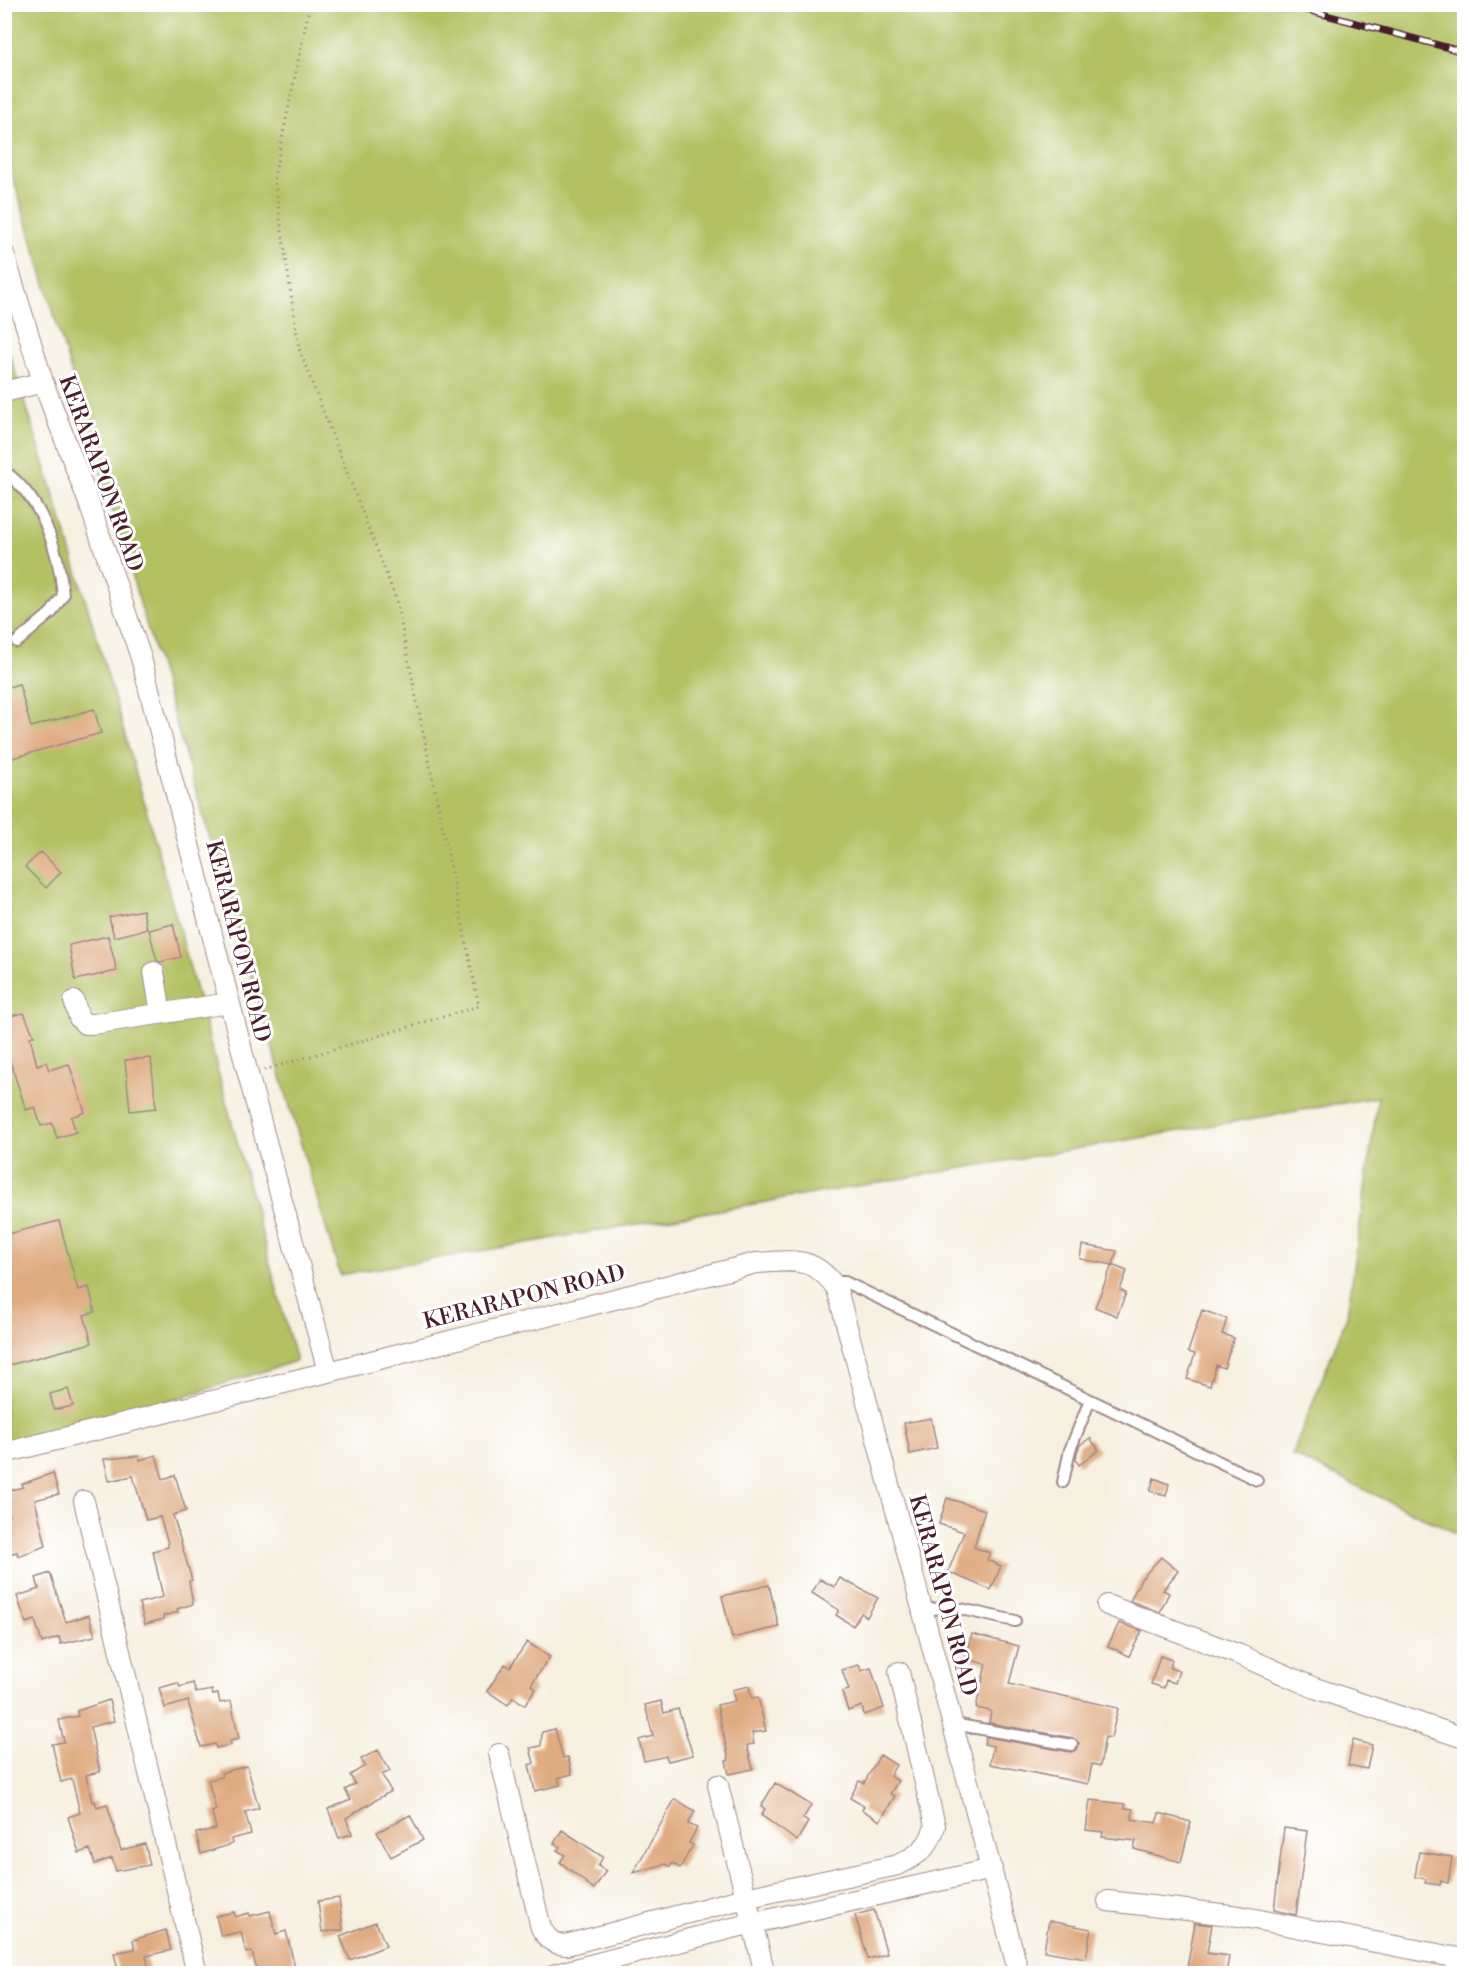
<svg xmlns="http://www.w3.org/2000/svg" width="1469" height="1978" font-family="'Libre Bodoni',serif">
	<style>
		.green { fill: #b3c163; stroke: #7e7047; stroke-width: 1.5 }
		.building { fill: #dfac82 }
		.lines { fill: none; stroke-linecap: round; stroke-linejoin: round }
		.lane-casing { stroke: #a08886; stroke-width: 14 }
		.street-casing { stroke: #a08886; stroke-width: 22 }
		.path { stroke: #a08886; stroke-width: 3; stroke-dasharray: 1.5 4.5; stroke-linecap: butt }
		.lane { stroke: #fff; stroke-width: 10 }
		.street { stroke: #fff; stroke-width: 20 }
		.rail-casing { stroke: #4a1f2b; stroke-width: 7 }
		.rail { stroke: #fff; stroke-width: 4.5; stroke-dasharray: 14; stroke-linecap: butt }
		.labels { text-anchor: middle; stroke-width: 6; stroke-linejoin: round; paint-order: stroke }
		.street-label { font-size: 22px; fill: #4a1f2b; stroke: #fff }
	</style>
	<rect width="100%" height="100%" fill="#fff"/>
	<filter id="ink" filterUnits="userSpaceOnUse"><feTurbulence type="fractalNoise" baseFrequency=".0167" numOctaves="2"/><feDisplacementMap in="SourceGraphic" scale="12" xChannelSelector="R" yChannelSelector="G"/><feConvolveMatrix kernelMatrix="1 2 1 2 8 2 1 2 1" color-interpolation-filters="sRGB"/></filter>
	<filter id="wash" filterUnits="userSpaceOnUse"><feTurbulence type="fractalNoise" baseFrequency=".008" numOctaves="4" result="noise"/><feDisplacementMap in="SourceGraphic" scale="24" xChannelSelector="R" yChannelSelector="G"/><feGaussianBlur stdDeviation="1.35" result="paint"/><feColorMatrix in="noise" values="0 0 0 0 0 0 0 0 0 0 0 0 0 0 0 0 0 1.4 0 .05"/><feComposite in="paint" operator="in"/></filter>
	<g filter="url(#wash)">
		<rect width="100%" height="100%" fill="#f6f0e0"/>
		<path class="green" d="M4 5H1464V1537L1292 1455 1347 1316 1378 1097 340 1275 11 170 4 119Z
			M4 337C114 675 204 1019 296 1361L5 1453Z"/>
		<g id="blocks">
			<path class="building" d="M19 684 31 727 94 709 101 733 9 759 4 744V688Z
				M41 852 61 872 46 888 25 867Z
				M143 910 147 929 114 937 109 917Z
				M173 924 181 957 160 962 157 961 149 930Z
				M108 936 117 971 75 980 69 945Z
				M24 1013 34 1036 30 1037 37 1065 46 1062 49 1070 69 1064 85 1112 71 1117 76 1132 57 1138 52 1123 41 1126 35 1107 26 1110 4 1043V1017Z
				M151 1058 156 1108 130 1111 125 1060Z
				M59 1221 78 1290 89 1287 95 1312 84 1315 92 1343 9 1365 4 1349V1235Z
				M1082 1245 1117 1251 1113 1265 1080 1259Z
				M1112 1265 1127 1271 1120 1290 1126 1293 1117 1316 1095 1307Z
				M1202 1310 1227 1319 1222 1334 1234 1338 1224 1368 1216 1365 1210 1386 1187 1379 1195 1354 1188 1352Z
				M68 1389 73 1406 54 1410 50 1394Z
				M931 1418 937 1448 910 1454 904 1423Z
				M1090 1438 1099 1450 1079 1465 1076 1460 1077 1452 1080 1445Z
				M156 1455 163 1479 175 1475 186 1511 173 1515 192 1580 189 1581 193 1604 177 1609 178 1612 163 1616 164 1619 145 1624 139 1603 163 1597 153 1551 168 1547V1543L160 1517 146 1520 133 1476 109 1481 104 1459 139 1456 140 1460Z
				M53 1473 59 1494 35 1500 46 1546 18 1556 17 1552 4 1555V1517L9 1515 6 1504 10 1503 8 1491 23 1487 22 1484Z
				M1154 1478 1169 1484 1166 1496 1150 1491Z
				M947 1498 985 1510 974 1547 990 1553 987 1560 1001 1566 991 1590 948 1572 964 1532 939 1524Z
				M1161 1557 1178 1571 1163 1590 1169 1593 1160 1612 1130 1601 1141 1579Z
				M50 1573 66 1622 89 1615 95 1636 61 1644 59 1637 42 1643 35 1620 26 1623 17 1596 39 1589 36 1578Z
				M840 1578 878 1598 867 1617 861 1613 853 1626 836 1615 839 1610 812 1593 820 1579 834 1587Z
				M769 1585 779 1627 732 1638 722 1596Z
				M1119 1623 1142 1631 1129 1656 1108 1646Z
				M972 1634 1019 1646 1009 1684 1118 1708 1111 1738 1105 1737 1100 1766 1092 1764 1088 1784 990 1764 993 1746 984 1744 986 1737 1071 1752 1077 1750 1079 1743 1073 1738 989 1723 991 1711 976 1708 986 1664 966 1659Z
				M527 1642 550 1657 531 1685 536 1689 525 1705 513 1697 508 1705 487 1691 505 1664 510 1667Z
				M1160 1656 1172 1660 1170 1668 1179 1671 1175 1683 1166 1680 1164 1688 1151 1684Z
				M859 1665 861 1671 871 1668 884 1708 864 1715 862 1706 848 1711 842 1692 849 1690 842 1670Z
				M178 1683 180 1687 193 1683 196 1693 212 1690 213 1695 218 1694 220 1703 231 1701 239 1739 230 1741 231 1745 216 1748 215 1744 201 1747 188 1701 165 1708 159 1688Z
				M749 1686 752 1698 758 1697 766 1731 752 1733 754 1744 747 1745 753 1769 729 1774 726 1761 729 1760 717 1705 735 1701 732 1690Z
				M109 1700 114 1721 90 1727 100 1772 86 1775 92 1802 95 1801 97 1807 107 1804 121 1850 145 1844 150 1865 116 1871 112 1858 95 1864 90 1849 79 1853 68 1817 80 1813 72 1779 61 1782 52 1744 64 1742 59 1720 78 1716 77 1711Z
				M661 1701 664 1713 678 1709 693 1755 668 1761 666 1756 644 1761 639 1740 653 1736 645 1705Z
				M555 1729 563 1758 568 1757 572 1774 558 1778 560 1785 535 1791 529 1765 534 1763 530 1748 541 1746 542 1732Z
				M1353 1740 1372 1745 1367 1769 1348 1765Z
				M378 1750 390 1771 382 1775 391 1791 346 1818 352 1834 339 1838 328 1809 351 1800 345 1790 355 1784 350 1775 365 1766 361 1759Z
				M880 1755 896 1765 890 1776 898 1781 890 1794 895 1796 880 1821 862 1810 864 1806 850 1798 859 1781 864 1783Z
				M247 1766 259 1808 245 1812 251 1834 231 1839 232 1844 201 1854 196 1833 216 1829 212 1812 216 1810 208 1780 222 1777 221 1773Z
				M775 1783 811 1805 803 1819 808 1822 797 1841 761 1815 765 1809 761 1806Z
				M675 1799 695 1811 688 1824 697 1828 689 1843 693 1845 680 1868 672 1863 670 1867 665 1864 633 1873Z
				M1090 1800 1125 1804V1808L1133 1809 1132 1819 1157 1823 1159 1813 1191 1822 1181 1862 1134 1849 1136 1841 1102 1837 1103 1832 1086 1830Z
				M410 1815 423 1840 391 1857 377 1832Z
				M1284 1828 1307 1831 1296 1915 1274 1910Z
				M562 1830 603 1857 598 1866 606 1871 594 1889 560 1862 565 1855 557 1850 560 1847 554 1843Z
				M1419 1852 1452 1857 1448 1883 1441 1881 1440 1885 1425 1883 1426 1879 1415 1877Z
				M339 1898 343 1930 322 1932 318 1901Z
				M874 1910 887 1954 868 1959 855 1915Z
				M270 1911 276 1934 286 1931 295 1968 286 1970V1974H258L252 1952 246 1953 241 1932 221 1936 216 1916 234 1912 235 1917 249 1913 250 1916Z
				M1049 1921 1091 1929 1086 1958 1044 1951Z
				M376 1922 386 1946 350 1960 340 1936Z
				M1195 1923 1212 1925 1207 1953 1229 1956 1226 1974H1186Z
				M166 1930 171 1950 146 1956 150 1974H119L114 1953 135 1949 133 1940Z"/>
		</g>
	</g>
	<g filter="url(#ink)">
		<use href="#blocks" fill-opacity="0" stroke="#a08886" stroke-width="1.5"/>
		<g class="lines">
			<defs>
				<path id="lane" d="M4 471C42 498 59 550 63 595L52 612 17 642
					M832 1282H845L1257 1480
					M1063 1482 1070 1450 1090 1400
					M923 1610 952 1607 1015 1621
					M953 1724 1072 1745"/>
				<path id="street" d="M4 254 43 382 89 503 141 658 248 1074 328 1372 756 1263C793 1261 814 1255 837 1289L1019 1974
					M4 392 43 382
					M154 972 161 1013
					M74 1001 79 1018 85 1024H93L229 1003
					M4 1453 328 1372
					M84 1501 197 1974
					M1107 1605 1240 1655 1315 1688 1464 1738
					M499 1754 541 1928C548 1940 553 1944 566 1945L745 1898 898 1865C918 1855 929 1848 935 1826L899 1672
					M718 1785 765 1974
					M1108 1901 1239 1916 1464 1959
					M556 1974 728 1929 992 1869"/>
			</defs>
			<use href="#lane" class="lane-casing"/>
			<use href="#street" class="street-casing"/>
			<path class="path" d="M264 1070 479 1006 396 599 299 349 274 177 310 4"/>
			<use href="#lane" class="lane"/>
			<use href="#street" class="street"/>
			<defs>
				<path id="rail" d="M1285 4 1464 52"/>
			</defs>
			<use href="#rail" class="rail-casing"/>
			<use href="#rail" class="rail"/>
		</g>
	</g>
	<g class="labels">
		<g class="street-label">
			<text transform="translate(102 473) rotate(70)" y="8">KERARAPON ROAD</text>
			<text transform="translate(239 941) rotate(76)" y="8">KERARAPON ROAD</text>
			<text transform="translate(524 1296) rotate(-14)" y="8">KERARAPON ROAD</text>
			<text transform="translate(944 1595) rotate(75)" y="8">KERARAPON ROAD</text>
		</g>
	</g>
	<rect width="1469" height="1978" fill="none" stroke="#fff" stroke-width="24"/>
</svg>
